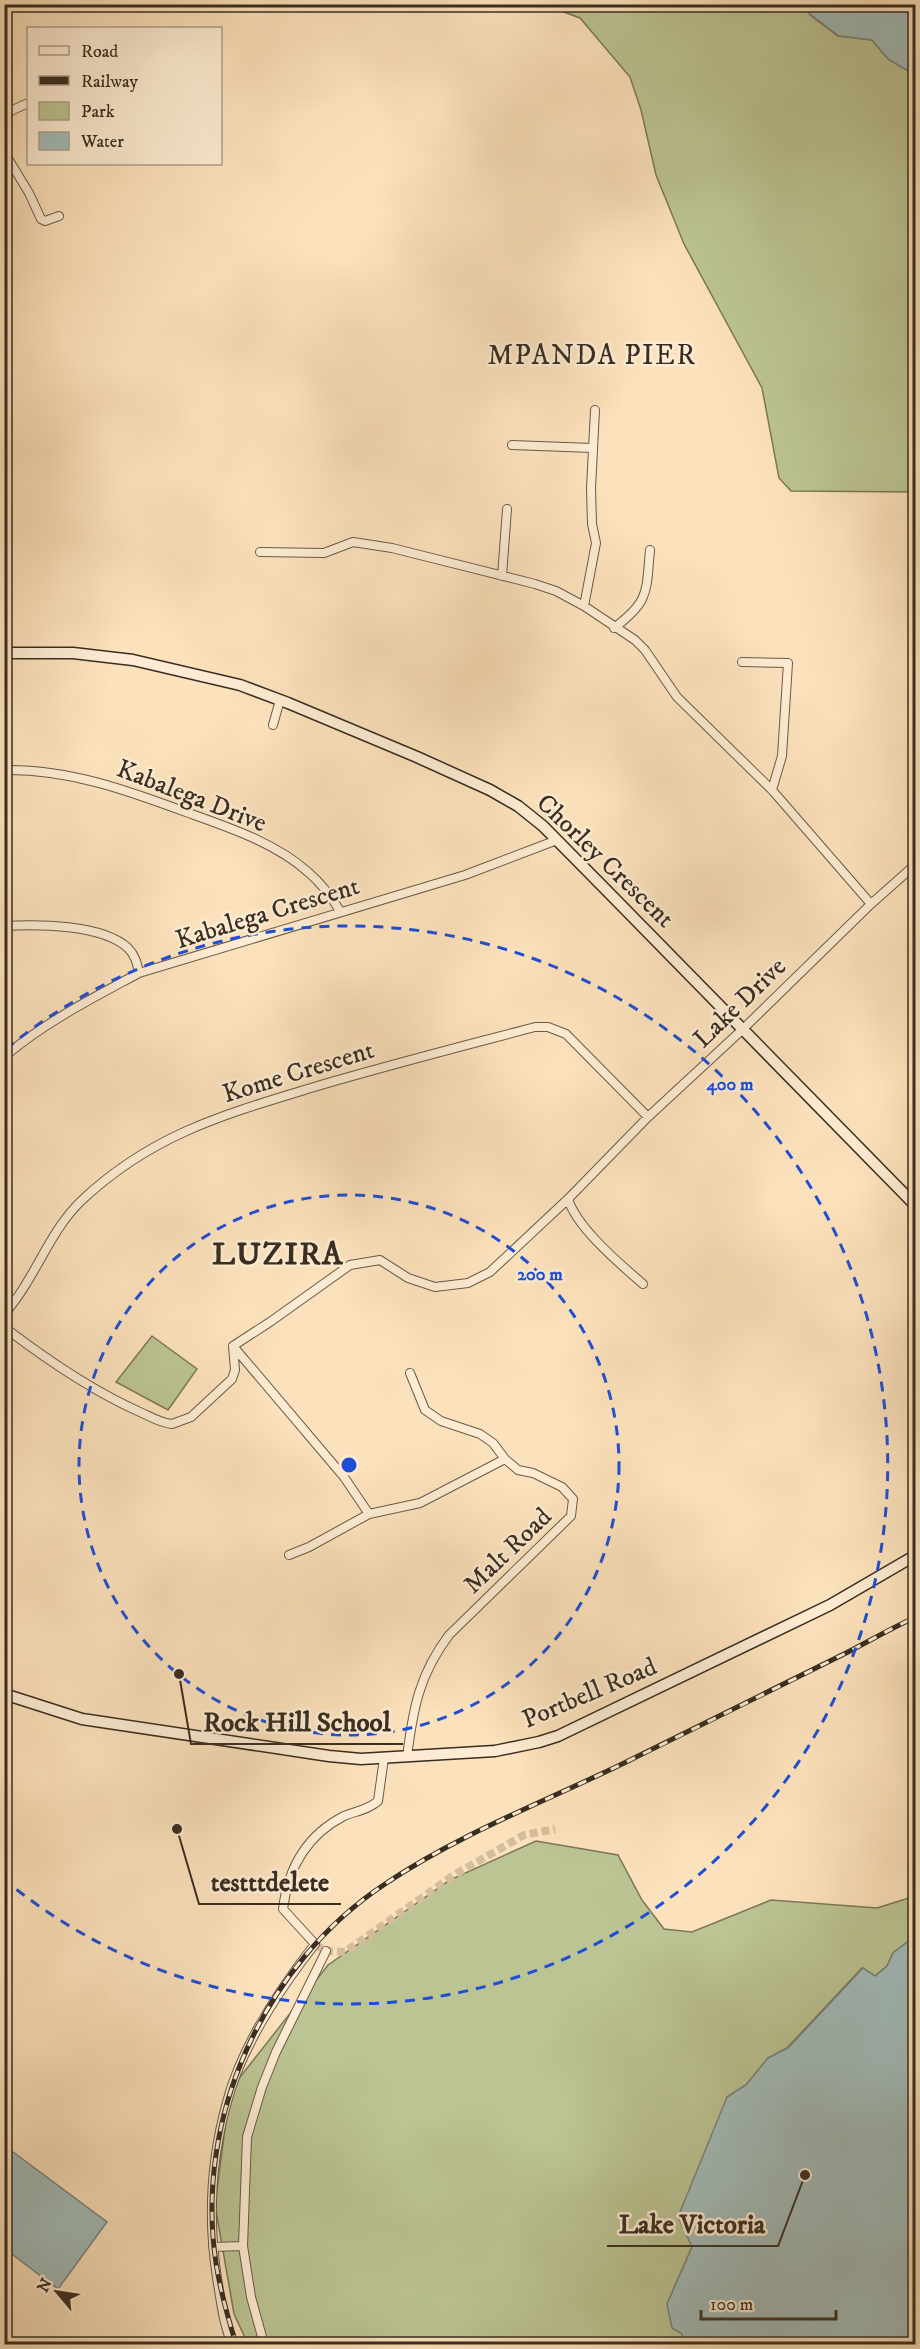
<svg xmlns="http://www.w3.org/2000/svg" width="920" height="2349" font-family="'IM FELL DW Pica',serif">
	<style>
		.green { fill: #bcc493; stroke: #7a785a; stroke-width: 1.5 }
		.water { fill: #a2bcba; stroke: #78837d; stroke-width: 1.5 }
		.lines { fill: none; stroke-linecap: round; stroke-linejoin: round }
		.minor-tunnel { stroke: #d5be9d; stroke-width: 8; stroke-dasharray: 8 4; stroke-linecap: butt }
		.minor-casing { stroke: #695a48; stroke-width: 10 }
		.secondary-casing { stroke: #382d21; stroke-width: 13 }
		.minor { stroke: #fdecd3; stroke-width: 8 }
		.secondary { stroke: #fdecd3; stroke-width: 10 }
		.rail-casing { stroke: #382d21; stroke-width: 5 }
		.rail { stroke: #fdecd3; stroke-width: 3; stroke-dasharray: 9; stroke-linecap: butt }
		.ring { fill: none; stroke: #1d4ed8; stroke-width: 3; stroke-dasharray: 10 8 }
		.labels { text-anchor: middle; stroke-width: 5; stroke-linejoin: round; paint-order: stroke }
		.street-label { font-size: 26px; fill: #382d21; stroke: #fdecd3 }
		.quarter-label { font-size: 28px; letter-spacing: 1.5px; fill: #382d21; stroke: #fdecd3 }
		.district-label { font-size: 32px; font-weight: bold; letter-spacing: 1.5px; fill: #382d21; stroke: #fdecd3 }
		.centre { fill: #1d4ed8; stroke: #fdecd3; stroke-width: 3 }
		.ring-label { font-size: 18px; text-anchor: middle; font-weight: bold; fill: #1d4ed8; stroke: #fdecd3; stroke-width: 5; stroke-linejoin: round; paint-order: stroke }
		.leader { fill: none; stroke: #382d21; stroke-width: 2 }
		.callout-dot { fill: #382d21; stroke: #fdecd3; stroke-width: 2 }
		.callout-label { font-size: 27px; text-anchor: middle; font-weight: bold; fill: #382d21; stroke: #fdecd3; stroke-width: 5; stroke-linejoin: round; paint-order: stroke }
	</style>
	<rect width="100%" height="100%" fill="#fce2bc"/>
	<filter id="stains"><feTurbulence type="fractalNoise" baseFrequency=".00333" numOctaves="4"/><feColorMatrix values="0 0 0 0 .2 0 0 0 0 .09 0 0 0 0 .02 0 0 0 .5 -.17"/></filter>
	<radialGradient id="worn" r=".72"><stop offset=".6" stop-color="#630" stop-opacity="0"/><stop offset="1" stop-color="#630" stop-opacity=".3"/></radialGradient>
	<path class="green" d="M545 5H806L810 15 838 36 872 40 888 59 915 75V492L791 491 779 478 762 388 684 244 656 175 641 110 630 77 580 18Z
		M152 1336 197 1369 168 1410 116 1382Z
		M536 1841 618 1855 642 1900 664 1929 692 1932 771 1900 877 1908 915 1896V1936L893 1953 887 1966 875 1976 862 1968 787 2048 768 2058 746 2085 727 2097 692 2247 667 2304 682 2334 681 2344H248L234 2314 215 2205 230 2090 328 1965 450 1880Z"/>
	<path class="water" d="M806 5H915V75L888 59 872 40 839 36 810 14Z
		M915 1936V2344H681L682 2334 672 2328 667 2304 692 2247 678 2217 727 2097 746 2085 768 2058 788 2048 863 1968 875 1976 887 1966 893 1953Z
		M5 2146 107 2222 58 2289 5 2249Z"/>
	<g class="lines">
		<path class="minor-tunnel" d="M315 1944 326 1951 345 1952 454 1875 524 1835 555 1829"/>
		<defs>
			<path id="minor" d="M4 114 28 103
				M4 152 29 193 41 219 45 221 59 216
				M512 445 592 448
				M260 552 324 553 353 542 392 548 535 584 556 591 584 606 596 543 592 524 591 488 595 410
				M502 576 507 509
				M584 606 635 640 645 650 677 697 772 790 871 904
				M614 628C650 601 646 592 650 550
				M742 662 788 663 782 756 772 790
				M273 725 280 700
				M4 770C72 769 132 792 194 815 233 829 277 844 308 872 321 883 331 896 340 911
				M4 926C37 924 102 924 128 948 135 955 137 963 139 973
				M4 1057C45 1022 93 998 139 973L465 875 557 840
				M568 1199C577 1228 620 1264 643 1284
				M4 1314C35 1280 48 1233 81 1201 151 1135 222 1115 311 1088 385 1066 460 1047 535 1027H548L566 1034 648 1117
				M4 1327C47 1360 92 1391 142 1413 151 1417 161 1423 172 1424L191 1417 232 1379 235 1370 233 1346 270 1322 350 1265 380 1260 408 1278 435 1287 468 1283 490 1272 568 1199 648 1117 743 1029 871 904 916 864
				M233 1346 344 1477 369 1514
				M289 1555 309 1547 369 1514 420 1503 505 1459
				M407 1757C413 1709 419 1675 449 1635L571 1516 573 1499 562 1487 533 1473 518 1470 505 1459 493 1443 480 1434 441 1421 425 1410 410 1373
				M213 2247 243 2246
				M232 2344C223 2323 221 2301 217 2278 208 2220 211 2159 227 2102 242 2045 279 1990 315 1944L283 1909C288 1868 307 1835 344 1816 356 1811 368 1810 378 1801L384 1758
				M264 2344 251 2297 243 2246 247 2137 262 2087 276 2052 326 1951"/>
			<path id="secondary" d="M4 653H73L133 660 240 685 288 703 417 757 490 790 518 806 543 826 616 900 916 1206
				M4 1694 82 1719 329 1756 361 1759 495 1751 539 1742 558 1736 830 1605 916 1555"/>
		</defs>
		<use href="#minor" class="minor-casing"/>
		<use href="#secondary" class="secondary-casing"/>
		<use href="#minor" class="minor"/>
		<use href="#secondary" class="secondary"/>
		<defs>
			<path id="rail" d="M236 2344C228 2318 220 2290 216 2263 194 2118 264 1964 385 1884 458 1835 541 1803 620 1765 692 1730 764 1694 836 1658 863 1645 889 1629 916 1617"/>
		</defs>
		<use href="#rail" class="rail-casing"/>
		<use href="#rail" class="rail"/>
	</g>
	<g class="ring">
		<circle cx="349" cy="1465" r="270"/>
		<path d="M6 1049A539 539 0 1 1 6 1881"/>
	</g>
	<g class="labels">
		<g class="street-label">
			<text transform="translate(192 795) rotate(21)" y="9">Kabalega Drive</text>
			<text transform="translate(606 860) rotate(44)" y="9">Chorley Crescent</text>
			<text transform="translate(267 912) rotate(-17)" y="9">Kabalega Crescent</text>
			<text transform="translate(739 1002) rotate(-44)" y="9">Lake Drive</text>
			<text transform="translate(298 1071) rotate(-17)" y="9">Kome Crescent</text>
			<text transform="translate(507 1550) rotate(-44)" y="9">Malt Road</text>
			<text transform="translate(589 1692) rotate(-23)" y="9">Portbell Road</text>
		</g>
		<g class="quarter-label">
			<text x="592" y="364">MPANDA PIER</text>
		</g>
		<g class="district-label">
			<text x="278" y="1264">LUZIRA</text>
		</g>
	</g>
	<circle cx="349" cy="1465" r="9" class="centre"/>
	<g class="ring-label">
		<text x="730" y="1090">400 m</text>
		<text x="540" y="1280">200 m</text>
	</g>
	<path class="leader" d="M179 1674L191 1744H403M177 1829L199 1904H341M805 2175L778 2246H607"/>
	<g class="callout-dot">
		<circle cx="179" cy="1674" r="6"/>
		<circle cx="177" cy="1829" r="6"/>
		<circle cx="805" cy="2175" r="6"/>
	</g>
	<g class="callout-label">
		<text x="297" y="1731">Rock Hill School</text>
		<text x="270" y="1891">testttdelete</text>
		<text x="692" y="2233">Lake Victoria</text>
	</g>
	<rect width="920" height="2349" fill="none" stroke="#fce2bc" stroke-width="24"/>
	<rect x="6" y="6" width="908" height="2337" fill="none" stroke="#382d21" stroke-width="3"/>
	<rect x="12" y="12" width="896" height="2325" fill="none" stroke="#382d21" stroke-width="1.5"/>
	<rect x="27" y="27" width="195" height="138" fill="#fdecd3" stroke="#aea08c" stroke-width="1.5"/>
	<rect x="39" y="46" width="30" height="9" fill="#fdecd3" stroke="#aea08c" stroke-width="1.5"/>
	<text x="81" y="57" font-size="18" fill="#382d21">Road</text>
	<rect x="39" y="76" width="30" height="9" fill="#382d21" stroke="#aea08c" stroke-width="1.5"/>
	<text x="81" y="87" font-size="18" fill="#382d21">Railway</text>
	<rect x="39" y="102" width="30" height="18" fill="#bcc493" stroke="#aea08c" stroke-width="1.5"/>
	<text x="81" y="117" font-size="18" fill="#382d21">Park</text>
	<rect x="39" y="132" width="30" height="18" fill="#a2bcba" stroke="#aea08c" stroke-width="1.5"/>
	<text x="81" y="147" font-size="18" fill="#382d21">Water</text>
	<g transform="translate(57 2292) rotate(299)" stroke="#fdecd3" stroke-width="4.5" paint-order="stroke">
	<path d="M0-4.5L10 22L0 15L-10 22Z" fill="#382d21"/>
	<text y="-9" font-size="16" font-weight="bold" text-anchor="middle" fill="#382d21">N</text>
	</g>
	<path d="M701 2310v9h135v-9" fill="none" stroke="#382d21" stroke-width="3"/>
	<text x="710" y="2310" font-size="18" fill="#382d21" stroke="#fdecd3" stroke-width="4.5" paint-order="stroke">100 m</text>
	<rect width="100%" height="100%" filter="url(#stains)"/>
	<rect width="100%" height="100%" fill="url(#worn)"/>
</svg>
